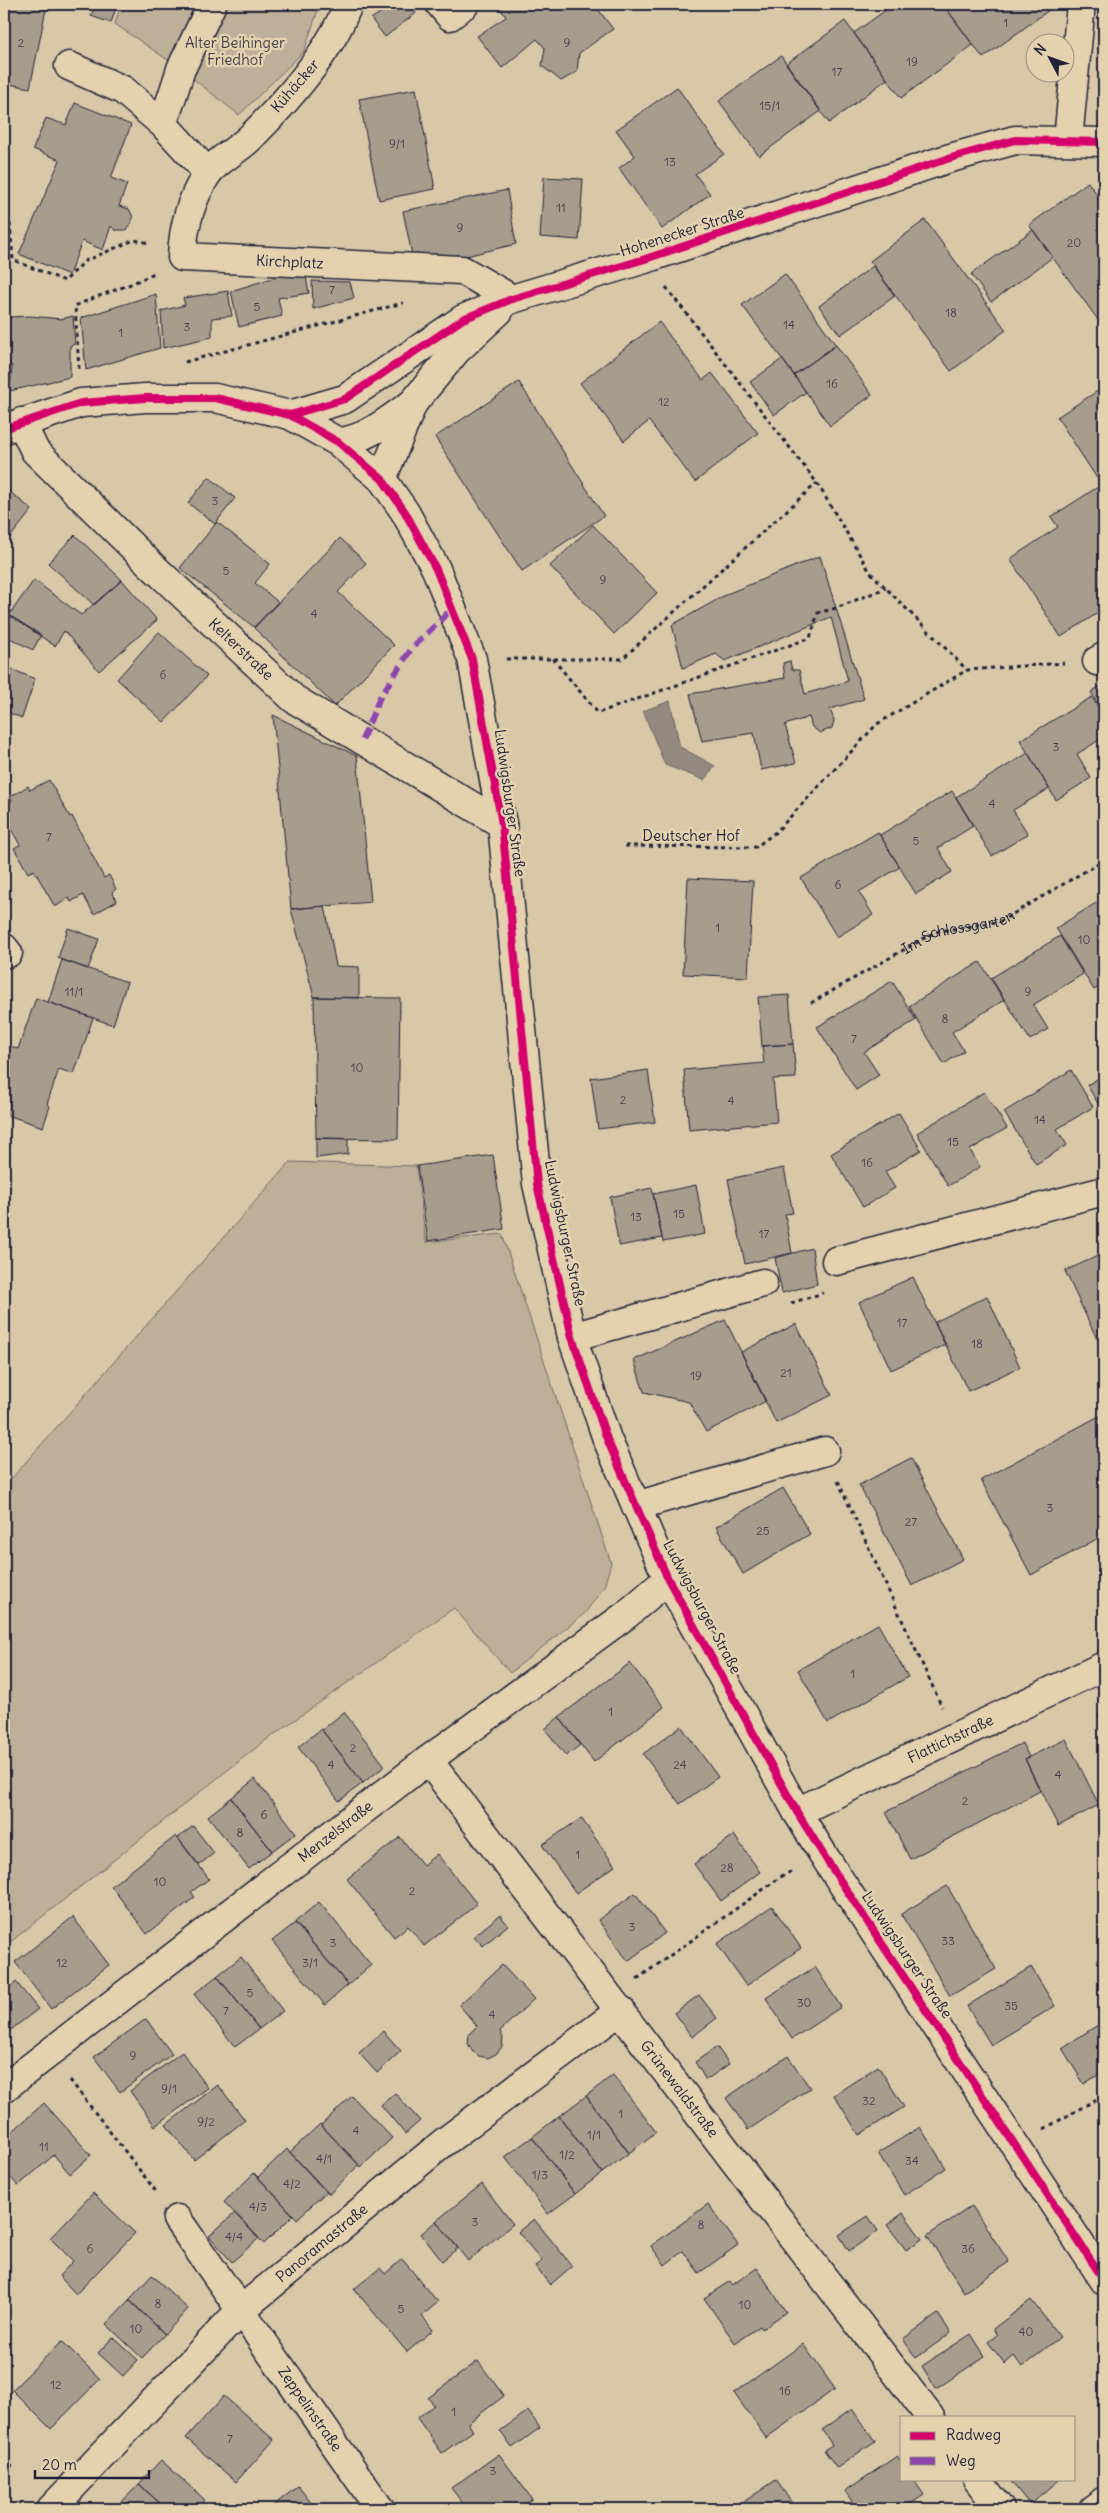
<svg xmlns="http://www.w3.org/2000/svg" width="1108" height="2513" font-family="Delius,sans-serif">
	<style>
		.green { fill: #beaf98; stroke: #70686a }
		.water { fill: #958a80; stroke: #676064 }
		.building { fill: #a89c8c; stroke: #22223b }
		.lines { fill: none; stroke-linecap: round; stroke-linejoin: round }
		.minor-casing { stroke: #22223b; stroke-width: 31 }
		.major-casing { stroke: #22223b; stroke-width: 31 }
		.path { stroke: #22223b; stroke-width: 3; stroke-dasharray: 4 4; stroke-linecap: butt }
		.minor { stroke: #e4d2af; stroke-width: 28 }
		.major { stroke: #e4d2af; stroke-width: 28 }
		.quiet { stroke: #8e44ad; stroke-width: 6; stroke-dasharray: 12 6; stroke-linecap: butt }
		.cycleway-casing { stroke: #e4d2af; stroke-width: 11 }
		.cycleway { stroke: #d6006c; stroke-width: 8 }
		.labels { text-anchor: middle; stroke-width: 5; stroke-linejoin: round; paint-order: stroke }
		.number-label { font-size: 12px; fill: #44404f }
		.park-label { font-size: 15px; fill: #413e4e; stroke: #e4d2af }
		.street-label { font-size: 15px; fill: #22223b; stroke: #e4d2af }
	</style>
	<rect width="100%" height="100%" fill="#d8c8a8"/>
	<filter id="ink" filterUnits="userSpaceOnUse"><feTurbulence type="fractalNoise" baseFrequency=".02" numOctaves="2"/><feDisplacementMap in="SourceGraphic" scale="10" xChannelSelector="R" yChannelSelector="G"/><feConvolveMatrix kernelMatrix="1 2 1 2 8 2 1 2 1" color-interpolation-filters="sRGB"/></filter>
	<g filter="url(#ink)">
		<path class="green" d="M121 4H320L304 51 239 115 181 69 115 24Z
			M290 1162 416 1166 426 1242 502 1234 611 1563 604 1587 585 1613 510 1673 454 1608 262 1743 4 1947V1487Z"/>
		<path class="water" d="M670 701 680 747 715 766 704 780 665 765 643 711Z"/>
		<path class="building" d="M4 4H47L30 88 4 83Z
			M96 4H117L111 23 91 16Z
			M393 4H409L416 13 385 37 371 19Z
			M501 4H594L613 29 579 53 577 72 561 81 542 66 545 48 537 39 502 68 477 36 506 17 499 6Z
			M639 4H649L642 9Z
			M894 4H943L973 45 901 98 854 33Z
			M943 4H1045L1049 10 983 58Z
			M845 21 887 79 829 123 786 64Z
			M781 56 821 111 759 156 719 101Z
			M677 87 724 154 695 174 710 194 662 229 619 168 635 156 616 130Z
			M416 89 435 189 379 200 359 99Z
			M75 103 131 125 111 178 127 184 119 206 129 209 133 217 131 224 126 230H115L111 226 103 250 82 241 69 275 19 254 60 160 33 149 46 118 66 125Z
			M544 177 583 179 579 240 540 237Z
			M1088 182 1104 204V328L1029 225Z
			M507 190 516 244 462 257 412 255 403 211Z
			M925 220 1006 330 951 371 870 261Z
			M1033 230 1053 257 991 302 971 274Z
			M873 266 895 296 840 335 819 306Z
			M785 274 836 345 794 375 742 305Z
			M279 276 306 277 309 293 278 298 282 316 239 327 231 291Z
			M312 281 350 282 354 298 313 309Z
			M228 291 232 316 212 318V337L163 348 161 311 185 305 183 298Z
			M156 294 160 348 86 370 81 318Z
			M4 312 9 317 30 316 61 319 73 316 75 344 70 346V377L10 391 12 366 4 361Z
			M659 322 703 380 712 373 758 433 695 482 649 421 624 441 580 383Z
			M836 345 872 395 830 426 794 375Z
			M782 359 806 392 774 415 750 382Z
			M519 382 604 516 522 571 435 437Z
			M1104 387V489L1057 417Z
			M209 477 235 498 215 524 188 503Z
			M1101 485 1104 489V609L1061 637 1010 559 1058 527 1051 517Z
			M4 487 32 510 4 545Z
			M217 522 270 564 255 583 278 602 254 627 180 568Z
			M593 525 657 593 614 634 550 566Z
			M75 535 122 580 94 605 48 563Z
			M340 538 366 563 338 592 394 645 335 706 254 628Z
			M820 556 864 699 830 709 834 720 832 728 820 733 812 727 809 717 785 725 796 763 761 770 754 733 702 741 690 694 785 678 783 663 790 661 792 670H799L805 694 848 681 831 617 725 661 716 654 683 668 672 625 729 593Z
			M34 580 81 615 122 580 157 620 99 671 64 631 55 646 9 615Z
			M4 612 41 635 33 650 4 635Z
			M159 632 207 676 164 722 117 679Z
			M4 666 35 679 22 718 4 711Z
			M1104 684V699L1097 703 1091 692Z
			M1092 697 1104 718V737L1077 754 1091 778 1056 800 1020 740Z
			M1104 699V714L1097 703Z
			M273 715 357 756 371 902 291 909Z
			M1028 753 1049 789 1013 810 1028 834 992 856 956 797Z
			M49 780 70 817 72 816 104 878 109 875 116 889 112 892 117 901 94 914 83 895 71 902 69 898 55 907 34 870 28 873 14 848 20 845 4 816V805L12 801 10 797 28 786 30 790Z
			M952 791 973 826 938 848 952 872 916 894 880 835Z
			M878 832 900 867 859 892 873 915 837 937 801 878Z
			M688 878 753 881 748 977 683 974Z
			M1104 898V984L1094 990 1056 928Z
			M325 906 336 966 359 967V998L314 997 291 909Z
			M68 928 99 939 88 969 58 958Z
			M1060 936 1083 974 1033 1005 1048 1029 1030 1040 991 978Z
			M62 960 127 982 113 1025 48 1002Z
			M980 962 1004 1000 952 1032 964 1051 944 1064 909 1006Z
			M892 981 916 1020 864 1052 879 1075 856 1090 817 1027Z
			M789 995 793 1044 762 1046 758 997Z
			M314 997 400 998 398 1139 316 1138Z
			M36 998 93 1018 74 1074 59 1069 47 1104 50 1106 43 1127 4 1114V1056L8 1045 18 1049Z
			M793 1044 796 1078 773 1079 777 1122 689 1130 684 1070 764 1063 762 1046Z
			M648 1070 655 1122 598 1129 591 1078Z
			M1071 1070 1093 1107 1057 1129 1067 1145 1036 1164 1004 1112Z
			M1104 1075V1114L1087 1085Z
			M984 1092 1007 1128 970 1150 980 1167 948 1186 917 1133Z
			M899 1113 921 1150 885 1172 895 1188 863 1207 831 1154Z
			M316 1138 348 1139V1154L316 1158Z
			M493 1155 504 1229 428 1241 417 1166Z
			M784 1168 793 1213 785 1214 792 1253 745 1264 728 1179Z
			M696 1185 705 1234 663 1242 653 1194Z
			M652 1188 662 1238 619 1246 610 1197Z
			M812 1248 817 1284 782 1293 775 1258Z
			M1104 1253V1335L1097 1339 1065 1271Z
			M913 1277 945 1345 891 1370 859 1302Z
			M987 1296 1020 1367 968 1391 935 1322Z
			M725 1320 766 1401 706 1432 689 1402 644 1392 634 1360Z
			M796 1324 832 1395 776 1423 741 1352Z
			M1099 1416 1104 1426V1535L1031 1575 981 1480Z
			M911 1458 963 1559 912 1586 859 1485Z
			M783 1488 810 1534 743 1574 716 1527Z
			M878 1624 908 1677 828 1723 798 1670Z
			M630 1663 664 1707 594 1762 559 1717Z
			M344 1712 385 1766 363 1783 322 1730Z
			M1104 1712V1728L1098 1715Z
			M559 1717 580 1745 566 1756 545 1729Z
			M681 1726 718 1777 680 1804 643 1754Z
			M321 1729 363 1783 339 1801 298 1747Z
			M1066 1739 1099 1805 1058 1826 1025 1759Z
			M1022 1743 1029 1757 1025 1759 1040 1791 910 1859 886 1812Z
			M255 1779 296 1833 272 1851 231 1798Z
			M231 1798 272 1851 249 1869 208 1816Z
			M581 1818 615 1866 576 1893 542 1845Z
			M193 1826 214 1853 199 1865 178 1838Z
			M734 1835 760 1872 721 1901 694 1864Z
			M176 1836 209 1879 191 1892 195 1897 147 1934 111 1886Z
			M400 1837 423 1865 437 1854 477 1904 424 1946 408 1926 394 1937 347 1879Z
			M947 1886 996 1969 950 1996 901 1914Z
			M635 1893 665 1933 628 1961 598 1920Z
			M319 1902 371 1965 348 1985 295 1922Z
			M772 1906 801 1948 746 1986 717 1944Z
			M500 1915 508 1925 483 1946 474 1936Z
			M73 1917 109 1965 51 2009 15 1962Z
			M295 1923 348 1985 325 2005 272 1941Z
			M241 1957 283 2011 259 2029 217 1976Z
			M502 1965 534 1999 500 2031 503 2038 502 2047 496 2054 488 2058 479 2056 472 2051 468 2043 469 2034 477 2026 459 2005Z
			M815 1967 841 2007 792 2039 766 1998Z
			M1031 1967 1055 2006 991 2045 967 2006Z
			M217 1976 259 2029 235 2047 194 1994Z
			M16 1982 38 2009 8 2032 4 2027V1992Z
			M699 1995 717 2018 692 2037 674 2013Z
			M146 2019 172 2054 120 2092 94 2057Z
			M1104 2021V2071L1084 2084 1062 2048Z
			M383 2031 401 2051 377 2073 359 2053Z
			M717 2047 729 2064 706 2080 695 2062Z
			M182 2052 208 2088 155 2126 130 2091Z
			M788 2056 810 2088 748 2130 726 2098Z
			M878 2066 904 2107 859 2135 834 2095Z
			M613 2075 656 2132 629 2153 586 2096Z
			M218 2085 245 2120 194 2160 166 2125Z
			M395 2093 420 2121 405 2134 381 2105Z
			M352 2096 392 2138 361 2167 321 2125Z
			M586 2096 629 2153 602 2173 559 2116Z
			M44 2103 91 2155 70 2174 54 2155 18 2186 4 2170V2139Z
			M559 2116 602 2173 575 2194 532 2137Z
			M320 2124 359 2165 329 2194 290 2152Z
			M920 2127 946 2168 904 2195 878 2153Z
			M532 2137 575 2194 548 2214 505 2157Z
			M287 2149 326 2192 297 2219 258 2177Z
			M254 2173 293 2215 264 2244 224 2202Z
			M482 2184 513 2224 468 2261 436 2221Z
			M93 2193 135 2233 76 2294 59 2276 73 2261 50 2238Z
			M708 2204 738 2245 699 2273 683 2251 665 2265 651 2246Z
			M972 2206 1009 2262 964 2292 927 2236Z
			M235 2213 259 2238 232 2262 209 2236Z
			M903 2213 922 2239 906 2250 887 2225Z
			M868 2216 878 2231 849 2251 839 2235Z
			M534 2219 572 2266 550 2285 535 2266 542 2261 518 2232Z
			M436 2221 458 2248 442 2261 421 2234Z
			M402 2259 438 2302 422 2316 433 2330 407 2352 354 2289 380 2268 385 2274Z
			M757 2268 786 2312 762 2329 760 2326 735 2343 704 2298 730 2281 732 2285Z
			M152 2275 188 2309 165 2334 129 2300Z
			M129 2300 165 2334 142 2358 106 2324Z
			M1031 2300 1060 2337 1022 2367 1014 2356 1005 2364 988 2342 997 2335 993 2329Z
			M938 2314 951 2333 916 2358 903 2339Z
			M971 2334 985 2356 936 2389 922 2366Z
			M113 2337 138 2360 123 2376 98 2353Z
			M62 2341 100 2379 51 2429 12 2390Z
			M803 2344 835 2389 766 2438 734 2393Z
			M478 2361 504 2396 468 2423 473 2431 442 2453 417 2418 434 2405 428 2398Z
			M224 2396 274 2440 236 2482 186 2438Z
			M852 2409 875 2441 837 2468 824 2450 832 2445 822 2430Z
			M528 2411 540 2428 512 2448 500 2431Z
			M499 2454 532 2499 518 2509H467L451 2488Z
			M897 2456 902 2463V2479H913L924 2495 903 2509H857L845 2491Z
			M4 2457 13 2466 4 2475Z
			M161 2460 205 2500 197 2509H166L139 2484Z
			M1009 2479H1058L1059 2480 1030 2505Z
			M776 2480 796 2509H733Z
			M139 2484 166 2509 116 2508Z
			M298 2486 316 2509H269Z"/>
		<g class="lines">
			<defs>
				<g id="minor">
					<path id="s2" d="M348 4C332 50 285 103 250 138 238 150 217 160 207 174 191 199 183 228 182 257L462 270 512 299"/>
					<path d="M440 4 450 16 465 4"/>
					<path d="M69 66 123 90 163 124 208 173"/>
					<path d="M163 124 181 69 212 4"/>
					<path d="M1068 140 1081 4"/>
					<path d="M290 415 345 399 463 319 512 299 645 259 947 159 1015 140 1104 142"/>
					<path id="s3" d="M21 422 35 451 147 561 294 699 502 824"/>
					<path d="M338 442C366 440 390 419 413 403"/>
					<path d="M382 479 413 403 456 351 499 311"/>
					<path d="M1097 661 1104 657"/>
					<path d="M4 948 8 953"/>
					<path d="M836 1261 1104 1191"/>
					<path d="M572 1337 763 1283"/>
					<path d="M636 1506 825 1451"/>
					<path id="s4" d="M428 1760 930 2417"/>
					<path id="s5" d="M797 1812 1104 1666"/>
					<path id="s6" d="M4 2088 428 1760 626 1615 668 1579"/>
					<path id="s7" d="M177 2219 380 2509"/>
					<path d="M977 2479 1000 2509"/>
					<path id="s8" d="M51 2509 241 2310 443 2143 621 2010"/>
					<path d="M1093 2509 1104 2501"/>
				</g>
				<path id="major" d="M4 429 81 403 145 398H215L290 415 338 442 382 479 405 512 436 569 472 659 502 824 537 1184 572 1337 607 1439 668 1579 797 1812 826 1859 1104 2280"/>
			</defs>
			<use href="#minor" class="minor-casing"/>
			<use href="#major" class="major-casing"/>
			<g class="path">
				<path d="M4 218 10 223 13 260 65 281 85 261 134 240 150 243"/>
				<path d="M666 287 817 483 870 572 967 670 1064 663"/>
				<path d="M185 362 403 303"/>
				<path d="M79 369 75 306C101 294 128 287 154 273"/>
				<path d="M506 659H622L817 483"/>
				<path d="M553 659 598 713 810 638 818 613 836 608 886 588"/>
				<path d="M625 846 756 847 777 831 877 724 967 670"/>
				<path id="s1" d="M811 1003 935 932 1001 921 1104 860"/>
				<path d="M791 1303 823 1293"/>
				<path d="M838 1481 942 1707"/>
				<path d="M637 1979 785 1874 794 1871"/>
				<path d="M70 2080 158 2194"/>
				<path d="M1044 2129 1104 2095"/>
			</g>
			<use href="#minor" class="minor"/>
			<use href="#major" class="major"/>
			<path class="quiet" d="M362 740 380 697 412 648 452 609"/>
			<defs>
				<path id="cycleway" d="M290 415 345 399 463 319 512 299 645 259 947 159 1015 140 1104 142
					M4 429 81 403 145 398H215L290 415 338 442 382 479 405 512 436 569 472 659 502 824 537 1184 572 1337 607 1439 668 1579 797 1812 826 1859 1104 2280"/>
			</defs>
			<use href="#cycleway" class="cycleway-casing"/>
			<use href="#cycleway" class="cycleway"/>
		</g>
	</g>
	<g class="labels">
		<g class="number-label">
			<text x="1006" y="27">1</text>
			<text x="21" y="47">2</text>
			<text x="567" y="47">9</text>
			<text x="912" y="66">19</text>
			<text x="837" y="76">17</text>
			<text x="770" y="110">15/1</text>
			<text x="397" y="148">9/1</text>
			<text x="670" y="166">13</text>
			<text x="561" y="212">11</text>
			<text x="460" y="232">9</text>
			<text x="1074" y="247">20</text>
			<text x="332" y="294">7</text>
			<text x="257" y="311">5</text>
			<text x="951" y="317">18</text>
			<text x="789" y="329">14</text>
			<text x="187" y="331">3</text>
			<text x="121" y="337">1</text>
			<text x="832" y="388">16</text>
			<text x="664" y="406">12</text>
			<text x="215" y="505">3</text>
			<text x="226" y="575">5</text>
			<text x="603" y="584">9</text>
			<text x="314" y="618">4</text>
			<text x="163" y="679">6</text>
			<text x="1056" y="751">3</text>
			<text x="992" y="808">4</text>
			<text x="49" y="841">7</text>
			<text x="916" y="845">5</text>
			<text x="838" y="889">6</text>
			<text x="718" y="932">1</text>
			<text x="1084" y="944">10</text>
			<text x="74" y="996">11/1</text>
			<text x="1028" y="996">9</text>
			<text x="945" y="1023">8</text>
			<text x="854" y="1043">7</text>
			<text x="357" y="1072">10</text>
			<text x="623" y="1104">2</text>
			<text x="731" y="1105">4</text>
			<text x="1040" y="1124">14</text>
			<text x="953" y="1146">15</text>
			<text x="867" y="1167">16</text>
			<text x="679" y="1218">15</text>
			<text x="636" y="1221">13</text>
			<text x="764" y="1238">17</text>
			<text x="902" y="1327">17</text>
			<text x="977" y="1348">18</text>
			<text x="786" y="1377">21</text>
			<text x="696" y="1380">19</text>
			<text x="1050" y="1512">3</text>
			<text x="911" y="1526">27</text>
			<text x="763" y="1535">25</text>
			<text x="853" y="1678">1</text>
			<text x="611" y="1716">1</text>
			<text x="353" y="1752">2</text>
			<text x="331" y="1769">4</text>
			<text x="680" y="1769">24</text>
			<text x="1058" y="1779">4</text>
			<text x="965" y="1805">2</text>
			<text x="264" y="1819">6</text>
			<text x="240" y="1837">8</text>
			<text x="578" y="1859">1</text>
			<text x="727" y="1872">28</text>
			<text x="160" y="1886">10</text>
			<text x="412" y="1895">2</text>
			<text x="632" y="1931">3</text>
			<text x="948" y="1945">33</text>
			<text x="333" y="1947">3</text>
			<text x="62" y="1967">12</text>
			<text x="310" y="1967">3/1</text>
			<text x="250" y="1997">5</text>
			<text x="804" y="2007">30</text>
			<text x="1011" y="2010">35</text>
			<text x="226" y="2015">7</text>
			<text x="492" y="2019">4</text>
			<text x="133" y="2060">9</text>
			<text x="169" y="2093">9/1</text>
			<text x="869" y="2105">32</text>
			<text x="621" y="2118">1</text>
			<text x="206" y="2126">9/2</text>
			<text x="356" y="2135">4</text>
			<text x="594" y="2139">1/1</text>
			<text x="44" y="2151">11</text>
			<text x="567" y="2159">1/2</text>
			<text x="324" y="2163">4/1</text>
			<text x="912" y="2165">34</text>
			<text x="540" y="2179">1/3</text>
			<text x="292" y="2188">4/2</text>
			<text x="258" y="2211">4/3</text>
			<text x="475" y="2226">3</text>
			<text x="701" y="2229">8</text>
			<text x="234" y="2241">4/4</text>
			<text x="90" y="2253">6</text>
			<text x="968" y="2253">36</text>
			<text x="158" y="2308">8</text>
			<text x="745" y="2309">10</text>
			<text x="401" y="2313">5</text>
			<text x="136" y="2333">10</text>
			<text x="1026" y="2336">40</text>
			<text x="56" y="2389">12</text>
			<text x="785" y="2395">16</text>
			<text x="454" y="2416">1</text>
			<text x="230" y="2443">7</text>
			<text x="493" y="2475">3</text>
		</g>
		<g class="park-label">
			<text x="235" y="48">Alter Beihinger<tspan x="235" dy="17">Friedhof</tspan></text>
		</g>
		<g class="street-label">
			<text transform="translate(295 86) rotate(-49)" y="5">Kühäcker</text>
			<text transform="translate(682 232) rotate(-18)" y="5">Hohenecker Straße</text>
			<text dy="5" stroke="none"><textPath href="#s2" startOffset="419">Kirchplatz</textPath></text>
			<text dy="5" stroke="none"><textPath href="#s3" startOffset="318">Kelterstraße</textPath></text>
			<text transform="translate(510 803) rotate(82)" y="5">Ludwigsburger Straße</text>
			<text x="691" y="841">Deutscher Hof</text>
			<text dy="5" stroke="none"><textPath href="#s1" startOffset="165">Im Schlossgarten</textPath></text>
			<text transform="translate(565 1233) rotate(78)" y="5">Ludwigsburger Straße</text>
			<text transform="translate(702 1607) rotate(62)" y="5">Ludwigsburger Straße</text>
			<text dy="5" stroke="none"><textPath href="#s5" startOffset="170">Flattichstraße</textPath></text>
			<text dy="5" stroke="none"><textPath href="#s6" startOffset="419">Menzelstraße</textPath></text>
			<text transform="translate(907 1955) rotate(56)" y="5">Ludwigsburger Straße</text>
			<text dy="5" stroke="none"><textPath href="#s4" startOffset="414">Grünewaldstraße</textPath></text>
			<text dy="5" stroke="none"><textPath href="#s8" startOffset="380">Panoramastraße</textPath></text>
			<text dy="5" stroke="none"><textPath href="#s7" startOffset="232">Zeppelinstraße</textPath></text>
		</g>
	</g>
	<rect width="1108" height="2513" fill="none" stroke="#e4d2af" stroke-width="20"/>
	<rect x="10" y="10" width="1088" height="2493" fill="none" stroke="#22223b" stroke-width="2" filter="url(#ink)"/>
	<rect x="900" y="2416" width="175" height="65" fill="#e4d2af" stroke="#968c81"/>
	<rect x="910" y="2432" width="25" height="8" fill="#d6006c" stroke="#968c81"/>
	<text x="946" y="2440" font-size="15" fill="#22223b">Radweg</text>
	<rect x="910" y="2457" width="25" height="8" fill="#8e44ad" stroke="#968c81"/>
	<text x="946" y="2466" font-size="15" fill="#22223b">Weg</text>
	<g transform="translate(1050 58) rotate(311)"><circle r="24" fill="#e4d2af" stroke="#968c81"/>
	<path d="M0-4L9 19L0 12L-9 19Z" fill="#22223b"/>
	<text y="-8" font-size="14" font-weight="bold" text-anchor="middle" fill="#22223b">N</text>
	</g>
	<path d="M35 2470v8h114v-8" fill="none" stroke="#22223b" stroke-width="2.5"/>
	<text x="42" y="2470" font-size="15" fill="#22223b" stroke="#e4d2af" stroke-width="4" paint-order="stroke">20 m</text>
</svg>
